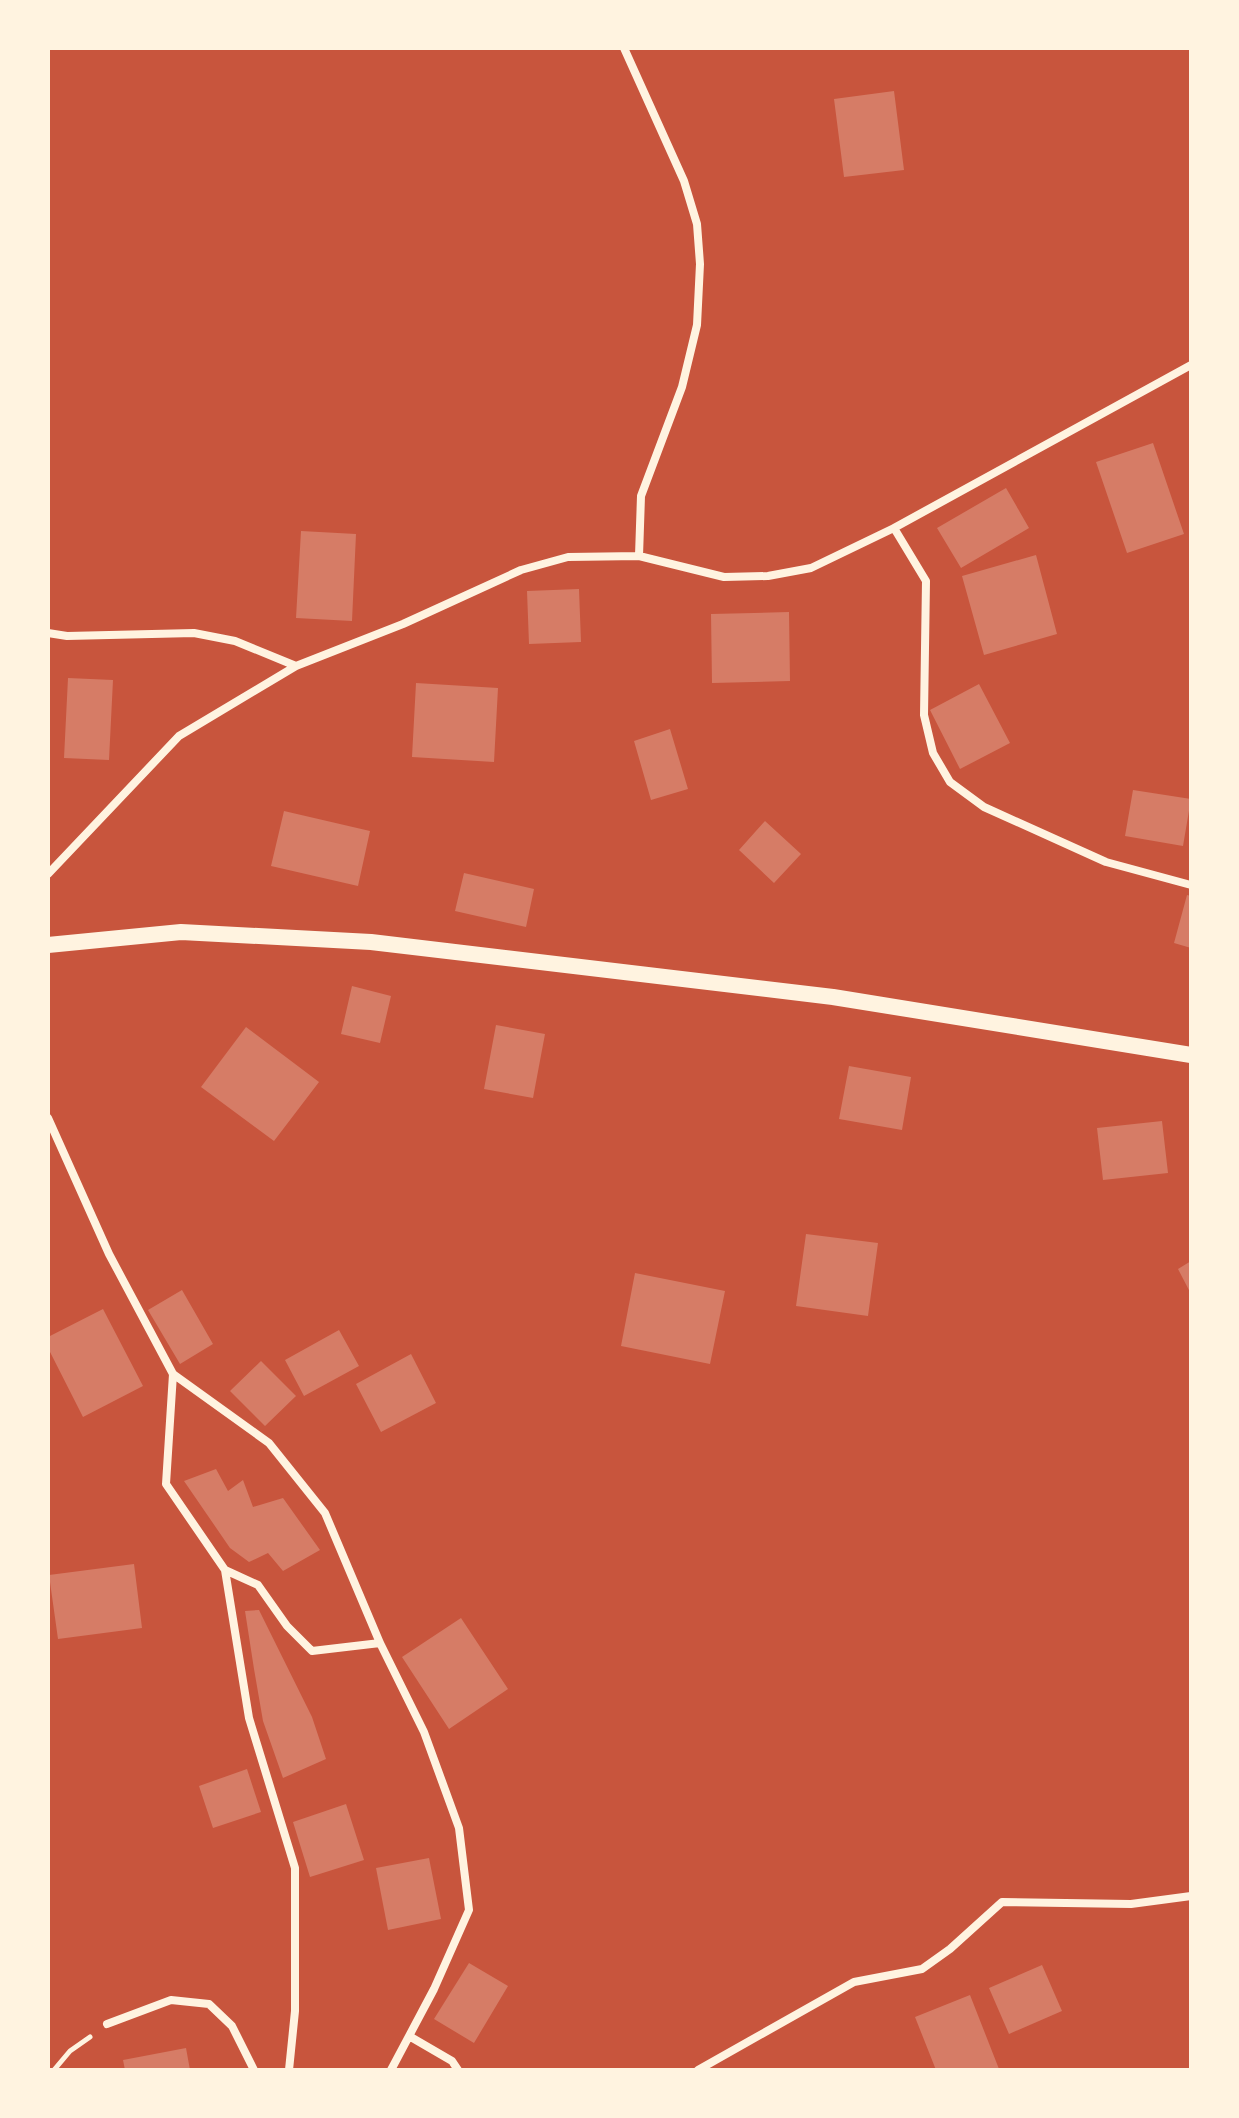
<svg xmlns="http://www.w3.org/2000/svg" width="1239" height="2118" font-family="'DM Sans',sans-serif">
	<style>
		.building { fill: #d67c66 }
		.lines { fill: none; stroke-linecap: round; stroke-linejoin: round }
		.path { stroke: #fff3e0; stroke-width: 5 }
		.minor { stroke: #fff3e0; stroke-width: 8 }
		.secondary { stroke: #fff3e0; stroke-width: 16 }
	</style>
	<rect width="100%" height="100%" fill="#c8553d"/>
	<path class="building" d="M894 91 904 170 844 177 834 99Z
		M1153 443 1184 534 1127 553 1096 462Z
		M1006 488 1029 528 961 568 937 528Z
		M301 531 356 534 352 621 296 618Z
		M1036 555 1057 634 984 655 962 576Z
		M579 589 581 642 529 644 527 591Z
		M789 612 790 681 712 683 711 614Z
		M68 678 113 680 109 760 64 758Z
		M416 683 498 688 494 762 412 757Z
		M979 684 1010 743 960 769 930 710Z
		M670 729 688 789 651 800 634 741Z
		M1133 790 1191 799 1183 846 1125 836Z
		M284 811 370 831 358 886 271 866Z
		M765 821 801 854 774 883 739 850Z
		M464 873 534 889 526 927 455 911Z
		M1187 895 1191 896V948L1174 943Z
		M352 986 391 996 380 1043 341 1034Z
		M496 1025 545 1034 533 1098 484 1089Z
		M246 1027 319 1082 274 1141 201 1087Z
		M849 1066 911 1077 902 1130 839 1119Z
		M1162 1121 1168 1173 1103 1180 1097 1128Z
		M806 1234 878 1243 868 1316 796 1306Z
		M1191 1261V1294L1178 1269Z
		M635 1273 725 1291 710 1364 621 1346Z
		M182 1290 213 1344 180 1364 148 1310Z
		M103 1309 143 1386 83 1417 48 1348V1337Z
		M339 1330 359 1366 304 1396 285 1360Z
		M411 1354 436 1403 381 1432 356 1384Z
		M261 1361 296 1396 265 1426 230 1391Z
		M216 1469 228 1491 243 1480 253 1507 283 1498 320 1550 283 1571 268 1553 249 1562 230 1548 184 1481Z
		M134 1564 142 1628 58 1639 49 1575Z
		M259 1610 312 1717 326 1759 283 1778 263 1721 254 1669 245 1611Z
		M461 1618 508 1689 449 1729 402 1657Z
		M247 1769 261 1812 213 1828 199 1786Z
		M346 1804 364 1860 310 1877 293 1822Z
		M429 1858 441 1919 388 1930 376 1868Z
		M469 1963 508 1986 474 2043 434 2019Z
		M1042 1965 1062 2011 1009 2034 989 1988Z
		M970 1995 999 2069 936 2070 915 2017Z
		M186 2048 190 2070H125L123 2060Z"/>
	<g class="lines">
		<path class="path" d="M54 2070 70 2051 90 2037"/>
		<path class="minor" d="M624 48 684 181 697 224 700 264 697 325 682 387 641 496 639 556
			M894 528 926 581 924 715 933 753 950 782 984 807 1106 862 1191 885
			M48 633 67 636 194 633 235 641 296 666
			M48 874 179 736 296 666 403 624 521 570 568 557 639 556 724 577 768 576 811 568 894 528 1191 365
			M48 1118 109 1254 173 1374 269 1443 325 1513 380 1643 424 1732 459 1828 469 1910 434 1989 391 2070
			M173 1374 166 1484 225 1570 249 1718 295 1868V2011L289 2070
			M225 1570 258 1585 287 1626 312 1651 380 1643
			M107 2024 171 2000 209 2004 232 2026 254 2070
			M409 2036 452 2061 458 2070
			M698 2070 854 1982 922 1969 950 1949 1002 1902 1131 1904 1191 1896"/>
		<path class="secondary" d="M48 945 181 932 371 942 833 997 1191 1055"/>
	</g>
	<rect width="1239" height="2118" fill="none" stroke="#fff3e0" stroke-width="100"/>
</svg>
